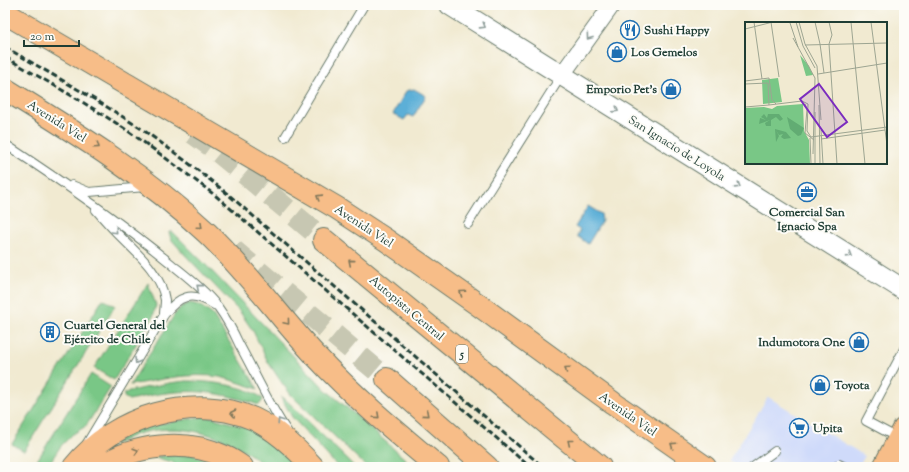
<svg xmlns="http://www.w3.org/2000/svg" width="909" height="472" font-family="'Sorts Mill Goudy',serif">
	<style>
		.built { fill: #cfdafa }
		.green { fill: #79c786; stroke: #4c825d }
		.water { fill: #5bafd7; stroke: #3d7686 }
		.lines { fill: none; stroke-linecap: round; stroke-linejoin: round }
		.motorway-tunnel { stroke: #c7c7b2; stroke-width: 22; stroke-dasharray: 22 11; stroke-linecap: butt }
		.service-casing { stroke: #687a6b; stroke-width: 10 }
		.minor-casing { stroke: #687a6b; stroke-width: 18 }
		.tertiary-casing { stroke: #687a6b; stroke-width: 22 }
		.primary-casing { stroke: #687a6b; stroke-width: 24 }
		.motorway-casing { stroke: #687a6b; stroke-width: 24 }
		.service { stroke: #fff; stroke-width: 8 }
		.minor { stroke: #fff; stroke-width: 16 }
		.tertiary { stroke: #fff; stroke-width: 20 }
		.primary { stroke: #f7bd88; stroke-width: 22 }
		.motorway { stroke: #f7bd88; stroke-width: 22 }
		.rail { stroke: #1f3d34; stroke-width: 3; stroke-dasharray: 6 3; stroke-linecap: butt }
		.oneway { stroke: #8f9e9a }
		.oneway2 { stroke: #80775a }
		.labels { text-anchor: middle; stroke-width: 4; stroke-linejoin: round; paint-order: stroke }
		.shield { fill: #fdfcf7; stroke: #62766e; stroke-width: 1 }
		.shield-label { font-size: 11px; font-weight: bold; fill: #1f3d34 }
		.poi-label { font-size: 12px; font-weight: bold; fill: #1f3d34; stroke: #fdfcf7; text-anchor: start }
		.street-label { font-size: 12px; fill: #1f3d34; stroke: #fdfcf7 }
		.inset-road { fill: none; stroke: #9da592; stroke-width: 1 }
		.view { fill: #7b2cbf; fill-opacity: 0.15; stroke: #7b2cbf; stroke-width: 2 }
		.inset-edge { fill: none; stroke: #1f3d34; stroke-width: 2 }
	</style>
	<rect width="100%" height="100%" fill="#fdfcf7"/>
	<filter id="ink" filterUnits="userSpaceOnUse"><feTurbulence type="fractalNoise" baseFrequency=".025" numOctaves="2"/><feDisplacementMap in="SourceGraphic" scale="8" xChannelSelector="R" yChannelSelector="G"/><feConvolveMatrix kernelMatrix="1 2 1 2 8 2 1 2 1" color-interpolation-filters="sRGB"/></filter>
	<filter id="wash" filterUnits="userSpaceOnUse"><feTurbulence type="fractalNoise" baseFrequency=".012" numOctaves="4" result="noise"/><feDisplacementMap in="SourceGraphic" scale="16" xChannelSelector="R" yChannelSelector="G"/><feGaussianBlur stdDeviation="0.9" result="paint"/><feColorMatrix in="noise" values="0 0 0 0 0 0 0 0 0 0 0 0 0 0 0 0 0 1.4 0 .05"/><feComposite in="paint" operator="in"/></filter>
	<g filter="url(#wash)">
		<rect width="100%" height="100%" fill="#f1ead1"/>
		<path class="built" d="M768 397 865 456 858 467H739L729 461Z"/>
		<path class="green" d="M169 232H173L205 264 326 390 356 415 414 467H367L292 396 282 383 268 362 253 331 240 312 186 256 171 239Z
			M148 283 156 305 153 317 114 380 94 368Z
			M103 299 115 306 24 451 12 444Z
			M190 303 199 305 213 315 258 389C246 385 232 380 220 377 189 372 160 380 130 385L175 314 181 307Z
			M91 374 111 387 86 426 73 434 60 447 47 467H33Z
			M186 381C206 381 248 385 263 399L261 403 259 405C209 388 180 388 129 400L124 397V394L129 391 169 383Z
			M281 397 284 398 355 467H338L292 417Z
			M207 416 255 430 284 452 298 467H265C233 435 178 420 134 435 127 438 119 443 112 446L134 428Z
			M189 453 224 467H178L172 462 153 457Z"/>
		<path class="water" d="M414 89 426 96 413 117 408 115 404 120 393 114 406 91Z
			M588 206 601 214 602 221 588 244 577 236 580 230 575 227Z"/>
	</g>
	<g filter="url(#ink)">
		<g class="lines">
			<path class="motorway-tunnel" d="M193 133 215 149 324 240
				M233 250 387 379"/>
			<defs>
				<path id="service" d="M285 137 364 5
					M5 144C61 181 117 219 169 262 186 276 205 290 218 307 226 318 233 331 239 344 255 373 268 403 287 431
					M72 185 89 192 145 187
					M96 210C102 217 108 224 115 231 133 250 161 271 165 300 165 305 164 310 164 315
					M468 224 561 76
					M898 438 866 421 904 349
					M87 443 164 315C179 296 191 290 214 305
					M839 464 845 467
					M753 467 775 451"/>
				<path id="minor" d="M561 76 612 5"/>
				<path id="tertiary" d="M450 5 904 290"/>
				<path id="primary" d="M5 13 337 208 386 240 480 306 613 403 705 467
					M5 89C76 133 145 175 207 233 246 270 278 315 315 355 353 396 395 431 438 467
					M74 467C115 416 192 393 254 419 277 430 296 448 313 467
					M101 467C134 444 186 439 223 456 230 458 236 463 242 467
					M884 467 904 429"/>
				<path id="motorway" d="M324 240 600 467
					M387 379 487 467"/>
			</defs>
			<use href="#service" class="service-casing"/>
			<use href="#minor" class="minor-casing"/>
			<use href="#tertiary" class="tertiary-casing"/>
			<use href="#primary" class="primary-casing"/>
			<use href="#motorway" class="motorway-casing"/>
			<use href="#service" class="service"/>
			<use href="#minor" class="minor"/>
			<use href="#tertiary" class="tertiary"/>
			<use href="#primary" class="primary"/>
			<use href="#motorway" class="motorway"/>
			<path class="rail" d="M5 47C51 74 98 100 143 130 173 151 202 173 230 196L543 467
				M5 57C46 81 88 104 128 131 158 152 187 174 216 196L530 467"/>
		</g>
		<defs><path id="oneway-chevron" d="M-2-3.5L2.5 0L-2 3.5" fill="none" stroke-width="1.6" stroke-linecap="round" stroke-linejoin="round"/></defs>
		<g class="oneway">
			<use href="#oneway-chevron" transform="translate(483 26) rotate(32)"/>
			<use href="#oneway-chevron" transform="translate(589 37) rotate(126)"/>
			<use href="#oneway-chevron" transform="translate(616 110) rotate(32)"/>
			<use href="#oneway-chevron" transform="translate(738 186) rotate(32)"/>
			<use href="#oneway-chevron" transform="translate(115 231) rotate(46)"/>
			<use href="#oneway-chevron" transform="translate(849 255) rotate(32)"/>
			<use href="#oneway-chevron" transform="translate(199 287) rotate(-140)"/>
			<use href="#oneway-chevron" transform="translate(137 361) rotate(121)"/>
			<use href="#oneway-chevron" transform="translate(280 421) rotate(-123)"/>
		</g>
		<g class="oneway2">
			<use href="#oneway-chevron" transform="translate(97 146) rotate(34)"/>
			<use href="#oneway-chevron" transform="translate(319 197) rotate(-148)"/>
			<use href="#oneway-chevron" transform="translate(200 226) rotate(42)"/>
			<use href="#oneway-chevron" transform="translate(351 262) rotate(-140)"/>
			<use href="#oneway-chevron" transform="translate(462 293) rotate(-145)"/>
			<use href="#oneway-chevron" transform="translate(287 322) rotate(50)"/>
			<use href="#oneway-chevron" transform="translate(567 369) rotate(-143)"/>
			<use href="#oneway-chevron" transform="translate(233 413) rotate(-168)"/>
			<use href="#oneway-chevron" transform="translate(426 414) rotate(41)"/>
			<use href="#oneway-chevron" transform="translate(377 416) rotate(42)"/>
			<use href="#oneway-chevron" transform="translate(570 442) rotate(-141)"/>
			<use href="#oneway-chevron" transform="translate(673 445) rotate(-146)"/>
			<use href="#oneway-chevron" transform="translate(136 451) rotate(-16)"/>
		</g>
	</g>
	<defs>
		<symbol id="restaurant-ring" viewBox="-11 -11 22 22"><circle r="9.5" fill="#fdfcf7" stroke="#1f6fb2" stroke-width="1.5"/><path d="M-5-6h1v4h1v-4h1v4h1v-4h1v5L-1.5 .5V6h-2V.5L-5-1ZM5-6V6H3V1.5H1.5Q1.5-4 5-6Z" fill="#1f6fb2"/></symbol>
		<symbol id="shop-ring" viewBox="-11 -11 22 22"><circle r="9.5" fill="#fdfcf7" stroke="#1f6fb2" stroke-width="1.5"/><path d="M-5-2.5h2.3a2.7 3.5 0 0 1 5.4 0H5L5.5 6h-11ZM-1.5-2.5h3a1.5 2.3 0 0 0-3 0Z" fill="#1f6fb2"/></symbol>
		<symbol id="office-ring" viewBox="-11 -11 22 22"><circle r="9.5" fill="#fdfcf7" stroke="#1f6fb2" stroke-width="1.5"/><path d="M-6-3h4V-5.5h4V-3h4V5H-6ZM-1-4.5V-3h2v-1.5ZM-6 0V1H6V0Z" fill="#1f6fb2"/></symbol>
		<symbol id="building-ring" viewBox="-11 -11 22 22"><circle r="9.5" fill="#fdfcf7" stroke="#1f6fb2" stroke-width="1.5"/><path d="M-4-6H4V6H1V3H-1V6H-4ZM-2.5-4.3h1.7v1.8h-1.7ZM.8-4.3h1.7v1.8H.8ZM-2.5-1h1.7V.8h-1.7ZM.8-1h1.7V.8H.8Z" fill="#1f6fb2"/></symbol>
		<symbol id="supermarket-ring" viewBox="-11 -11 22 22"><circle r="9.5" fill="#fdfcf7" stroke="#1f6fb2" stroke-width="1.5"/><path d="M-6-5.5h2.5l.6 2H6L4.5 2H-2.5L-4.4-4H-6ZM-1.5 3.2a1.3 1.3 0 1 0 .1 0ZM3 3.2a1.3 1.3 0 1 0 .1 0Z" fill="#1f6fb2"/></symbol>
	</defs>
	<g fill-rule="evenodd">
		<use href="#restaurant-ring" x="619" y="19" width="22" height="22"/>
		<use href="#shop-ring" x="606" y="41" width="22" height="22"/>
		<use href="#shop-ring" x="660" y="78" width="22" height="22"/>
		<use href="#office-ring" x="796" y="181" width="22" height="22"/>
		<use href="#building-ring" x="39" y="321" width="22" height="22"/>
		<use href="#shop-ring" x="848" y="331" width="22" height="22"/>
		<use href="#shop-ring" x="809" y="374" width="22" height="22"/>
		<use href="#supermarket-ring" x="788" y="417" width="22" height="22"/>
	</g>
	<g class="labels">
		<rect class="shield" x="456" y="345" width="12" height="18" rx="3"/>
		<g class="shield-label">
			<text x="462" y="358">5</text>
		</g>
		<g class="poi-label">
			<text x="644" y="34">Sushi Happy</text>
			<text x="631" y="56">Los Gemelos</text>
			<text x="657" y="93" text-anchor="end">Emporio Pet's</text>
			<text x="807" y="216" text-anchor="middle">Comercial San<tspan x="807" dy="14">Ignacio Spa</tspan></text>
			<text x="64" y="329">Cuartel General del<tspan x="64" dy="14">Ejército de Chile</tspan></text>
			<text x="845" y="346" text-anchor="end">Indumotora One</text>
			<text x="834" y="389">Toyota</text>
			<text x="813" y="432">Upita</text>
		</g>
		<g class="street-label">
			<text transform="translate(57 121) rotate(32)" y="4">Avenida Viel</text>
			<text transform="translate(677 148) rotate(32)" y="4">San Ignacio de Loyola</text>
			<text transform="translate(364 226) rotate(33)" y="4">Avenida Viel</text>
			<text transform="translate(407 308) rotate(40)" y="4">Autopista Central</text>
			<text transform="translate(628 414) rotate(35)" y="4">Avenida Viel</text>
		</g>
	</g>
	<g transform="translate(745 22)">
		<rect width="142" height="142" fill="#f1ead1"/>
		<path d="M55 33 64 44 68 53 61 54ZM33 56 37 80 18 82 17 58ZM58 82 59 109 64 118 65 142H0V86L19 85 27 87 32 84Z" fill="#79c786"/>
		<path d="M19 92 22 96 23 92H34L38 97 35 99 31 95 26 98V104H21L20 101 25 98 14 102 15 96 21 98 16 95ZM42 95 59 106 56 113 53 114 45 107ZM30 107 41 110 46 116 39 117 36 115 38 112 34 113 31 108 34 114 31 120Z" fill="#62ac73"/>
		<path class="inset-road" d="M9 0 17 57M26 0 34 55M51 0 58 24 70 46M54 0 60 22 72 44 76 98M67 0H81M70 0 75 22M84 0 87 13 84 22 92 142M106 0 120 142M126 0 142 123M45 1 53 25M0 7 28 0M48 16 70 56 68 132M75 22 79 51M60 23 142 21M73 52 142 41M24 56 27 78 31 82M0 59 24 56M23 61 24 83 57 79 63 82 62 109 66 115 142 105M0 62 23 61M60 82 62 87 60 111 69 118M74 83 75 142M0 85 24 83M70 90V142M76 108 78 142M65 116 66 142M76 117 140 108"/>
		<path class="view" d="M74 62 102 100 82 115 55 77Z"/>
		<rect width="142" height="142" class="inset-edge"/>
	</g>
	<rect width="909" height="472" fill="none" stroke="#fdfcf7" stroke-width="20"/>
	<path d="M24 40v6h55v-6" fill="none" stroke="#1f3d34" stroke-width="2"/>
	<text x="30" y="40" font-size="12" fill="#1f3d34" stroke="#fdfcf7" stroke-width="3" paint-order="stroke">20 m</text>
</svg>
